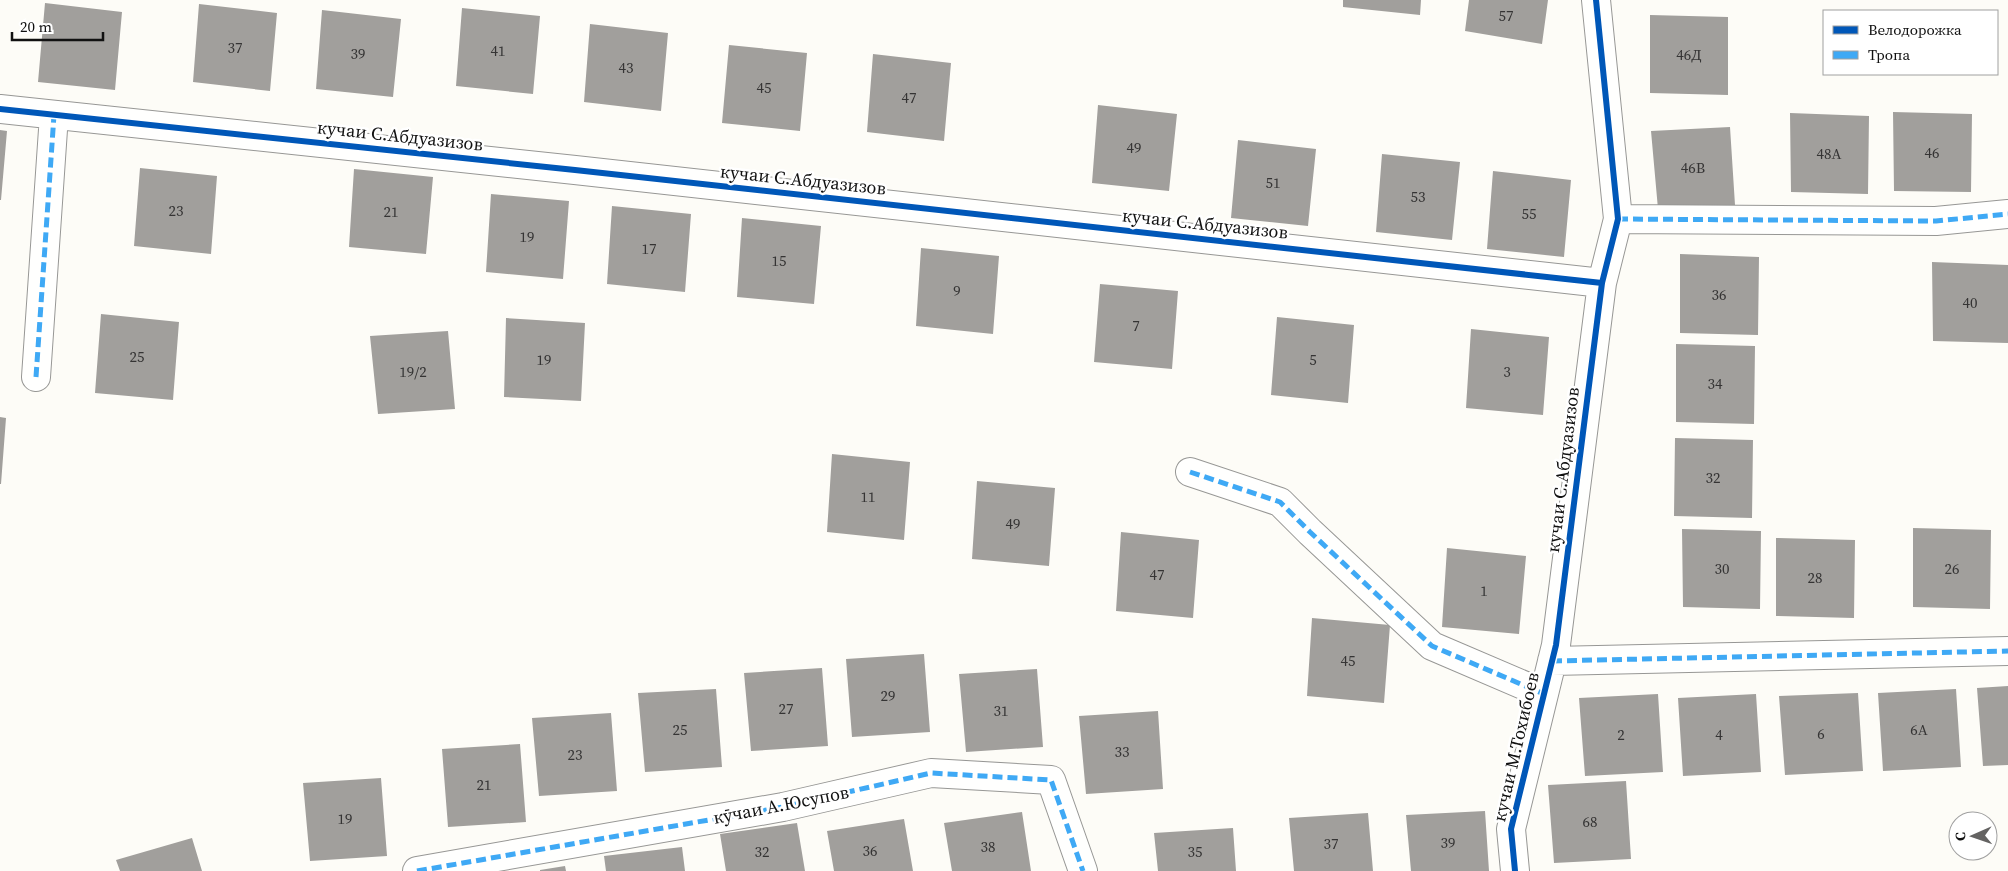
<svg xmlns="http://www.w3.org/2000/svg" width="2008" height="871" font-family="'Source Serif 4',serif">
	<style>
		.building { fill: #a19f9c }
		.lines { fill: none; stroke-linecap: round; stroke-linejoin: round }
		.minor-casing { stroke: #979795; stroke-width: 30 }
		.minor { stroke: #fffffe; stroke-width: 28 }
		.quiet { stroke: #3fa9f5; stroke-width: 5; stroke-dasharray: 10 5; stroke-linecap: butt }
		.cycleway-casing { stroke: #fff; stroke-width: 9 }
		.cycleway { stroke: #0057b8; stroke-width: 6 }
		.labels { text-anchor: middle; stroke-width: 5; stroke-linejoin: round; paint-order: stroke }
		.number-label { font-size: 15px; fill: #353434 }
		.street-label { font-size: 18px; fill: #111; stroke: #fff }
	</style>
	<rect width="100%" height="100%" fill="#fdfcf7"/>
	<path class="building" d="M1343 0H1421L1420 15 1343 7Z
		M1469 0H1548L1542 44 1465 31Z
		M45 3 122 12 115 90 38 82Z
		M199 4 277 13 270 91 193 82Z
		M462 8 540 16 533 94 456 86Z
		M322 10 401 19 393 97 316 89Z
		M1650 15 1728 17V95L1650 93Z
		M590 24 668 33 661 111 584 102Z
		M729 45 807 53 800 131 722 123Z
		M873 54 951 63 944 141 867 132Z
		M1098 105 1177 114 1169 191 1092 183Z
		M1893 112 1972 114 1971 192 1894 191Z
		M1790 113 1869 116 1868 194 1791 192Z
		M1730 127 1735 205 1658 209 1651 131Z
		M0 130 7 131 1 200H0Z
		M1238 140 1316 149 1308 226 1231 218Z
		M1382 154 1460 162 1452 240 1376 232Z
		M140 168 217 176 211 254 134 246Z
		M354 169 433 177 426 254 349 247Z
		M1493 171 1571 180 1564 257 1487 249Z
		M491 194 569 201 563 279 486 272Z
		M612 206 691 214 685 292 607 284Z
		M742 218 821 226 814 304 737 297Z
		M921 248 999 256 993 334 916 326Z
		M1680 254 1759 257 1758 335 1680 333Z
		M1932 262 2008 265V343L1933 341Z
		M1100 284 1178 291 1172 369 1094 362Z
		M101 314 179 322 173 400 95 393Z
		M1277 317 1354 325 1348 403 1271 395Z
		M506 318 585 323 581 401 504 397Z
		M1471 329 1549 337 1543 415 1466 408Z
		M448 331 455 409 378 414 370 336Z
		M1676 344 1755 346 1754 424 1676 422Z
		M0 417 6 418 1 484H0Z
		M1675 438 1753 440 1752 518 1674 516Z
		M832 454 910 462 904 540 827 532Z
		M977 481 1055 488 1049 566 972 559Z
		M1913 528 1991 530 1990 609 1913 607Z
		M1682 529 1761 531 1760 609 1683 607Z
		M1121 532 1199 540 1193 618 1116 611Z
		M1776 538 1855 540 1854 618 1776 616Z
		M1447 548 1526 556 1519 634 1442 627Z
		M1312 618 1390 625 1384 703 1307 696Z
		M924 654 930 732 852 737 846 659Z
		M822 668 828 746 751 751 744 673Z
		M1037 669 1043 747 966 752 959 674Z
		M2008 686V765L1983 766 1977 688Z
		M716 689 722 767 645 772 638 693Z
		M1956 689 1961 767 1883 771 1878 693Z
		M1858 693 1863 771 1785 775 1779 696Z
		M1658 694 1663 772 1585 776 1579 698Z
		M1756 694 1761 772 1683 776 1678 698Z
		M1158 711 1163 789 1086 794 1079 716Z
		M611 713 617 791 539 796 532 718Z
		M520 744 526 822 448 827 442 749Z
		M381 778 387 856 310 861 303 783Z
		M1626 781 1631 859 1554 863 1548 785Z
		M1485 811 1489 871H1411L1406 815Z
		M1022 812 1031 871H952L944 823Z
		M1368 813 1373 871H1294L1289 818Z
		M904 819 913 871H834L827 831Z
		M797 823 805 871H726L720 834Z
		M1233 828 1236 871H1158L1154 833Z
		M192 838 202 871H120L116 860Z
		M682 847 685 871H606L604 856Z
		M565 866 566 871H540V870Z"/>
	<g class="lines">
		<defs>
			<path id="minor" d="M0 109 575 170 1602 283
				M1618 219 1936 221 2008 214
				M36 377 54 115
				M1190 472 1280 502 1310 532 1432 646 1544 694
				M1552 661 2008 651
				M417 871 783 807 931 773 1051 780 1083 871
				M1515 871 1511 829 1556 645 1602 283 1618 219 1596 0"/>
		</defs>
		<use href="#minor" class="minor-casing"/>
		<use href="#minor" class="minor"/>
		<path class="quiet" d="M1618 219 1936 221 2008 214
			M36 377 54 115
			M1190 472 1280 502 1310 532 1432 646 1544 694
			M1552 661 2008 651
			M417 871 783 807 931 773 1051 780 1083 871"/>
		<defs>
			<path id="cycleway" d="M0 109 575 170 1602 283
				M1515 871 1511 829 1556 645 1602 283 1618 219 1596 0"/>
		</defs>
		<use href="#cycleway" class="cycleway-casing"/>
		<use href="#cycleway" class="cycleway"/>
	</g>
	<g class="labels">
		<g class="number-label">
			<text x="1506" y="21">57</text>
			<text x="235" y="53">37</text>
			<text x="498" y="56">41</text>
			<text x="358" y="59">39</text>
			<text x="1689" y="60">46Д</text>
			<text x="626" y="73">43</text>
			<text x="764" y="93">45</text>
			<text x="909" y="103">47</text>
			<text x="1134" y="153">49</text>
			<text x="1932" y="158">46</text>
			<text x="1829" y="159">48А</text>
			<text x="1693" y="173">46В</text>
			<text x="1273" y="188">51</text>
			<text x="1418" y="202">53</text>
			<text x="176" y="216">23</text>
			<text x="391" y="217">21</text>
			<text x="1529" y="219">55</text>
			<text x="527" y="242">19</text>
			<text x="649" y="254">17</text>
			<text x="779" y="266">15</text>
			<text x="957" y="296">9</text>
			<text x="1719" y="300">36</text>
			<text x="1970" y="308">40</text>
			<text x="1136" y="331">7</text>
			<text x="137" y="362">25</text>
			<text x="544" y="365">19</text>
			<text x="1313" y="365">5</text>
			<text x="413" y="377">19/2</text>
			<text x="1507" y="377">3</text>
			<text x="1715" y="389">34</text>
			<text x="1713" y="483">32</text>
			<text x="868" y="502">11</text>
			<text x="1013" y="529">49</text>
			<text x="1722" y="574">30</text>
			<text x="1952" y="574">26</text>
			<text x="1157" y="580">47</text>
			<text x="1815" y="583">28</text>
			<text x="1484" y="596">1</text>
			<text x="1348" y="666">45</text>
			<text x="888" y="701">29</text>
			<text x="786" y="714">27</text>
			<text x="1001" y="716">31</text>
			<text x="680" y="735">25</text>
			<text x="1919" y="735">6А</text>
			<text x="1821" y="739">6</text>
			<text x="1621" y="740">2</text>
			<text x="1719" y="740">4</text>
			<text x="1122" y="757">33</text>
			<text x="575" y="760">23</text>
			<text x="484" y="790">21</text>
			<text x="345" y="824">19</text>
			<text x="1590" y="827">68</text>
			<text x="1448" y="848">39</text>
			<text x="1331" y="849">37</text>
			<text x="988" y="852">38</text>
			<text x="870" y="856">36</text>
			<text x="762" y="857">32</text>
			<text x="1195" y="857">35</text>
		</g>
		<g class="street-label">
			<text transform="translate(400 136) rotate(6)" y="6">кучаи С.Абдуазизов</text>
			<text transform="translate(803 180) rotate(6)" y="6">кучаи С.Абдуазизов</text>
			<text transform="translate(1205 224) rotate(6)" y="6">кучаи С.Абдуазизов</text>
			<text transform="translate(1563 470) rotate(-83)" y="6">кучаи С.Абдуазизов</text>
			<text transform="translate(1516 747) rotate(-77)" y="6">кучаи М.Тохибоев</text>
			<text transform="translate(781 805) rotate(-11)" y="6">кӯчаи А.Юсупов</text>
		</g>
	</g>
	<rect x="1823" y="10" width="175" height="65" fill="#ffffff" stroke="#a0a0a0"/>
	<rect x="1833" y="26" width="25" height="8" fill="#0057b8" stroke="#a0a0a0"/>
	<text x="1868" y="35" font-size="15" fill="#111111">Велодорожка</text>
	<rect x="1833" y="51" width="25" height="8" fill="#3fa9f5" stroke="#a0a0a0"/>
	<text x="1868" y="60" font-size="15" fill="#111111">Тропа</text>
	<g transform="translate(1973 836) rotate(268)"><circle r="24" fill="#ffffff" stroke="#a0a0a0"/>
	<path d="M0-4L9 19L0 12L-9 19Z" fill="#646362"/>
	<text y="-8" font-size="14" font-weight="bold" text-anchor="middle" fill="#111111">С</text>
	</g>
	<path d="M12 32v8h91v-8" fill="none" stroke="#111111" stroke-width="2.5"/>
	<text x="20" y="32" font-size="15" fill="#111111" stroke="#ffffff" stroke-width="4" paint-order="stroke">20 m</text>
</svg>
